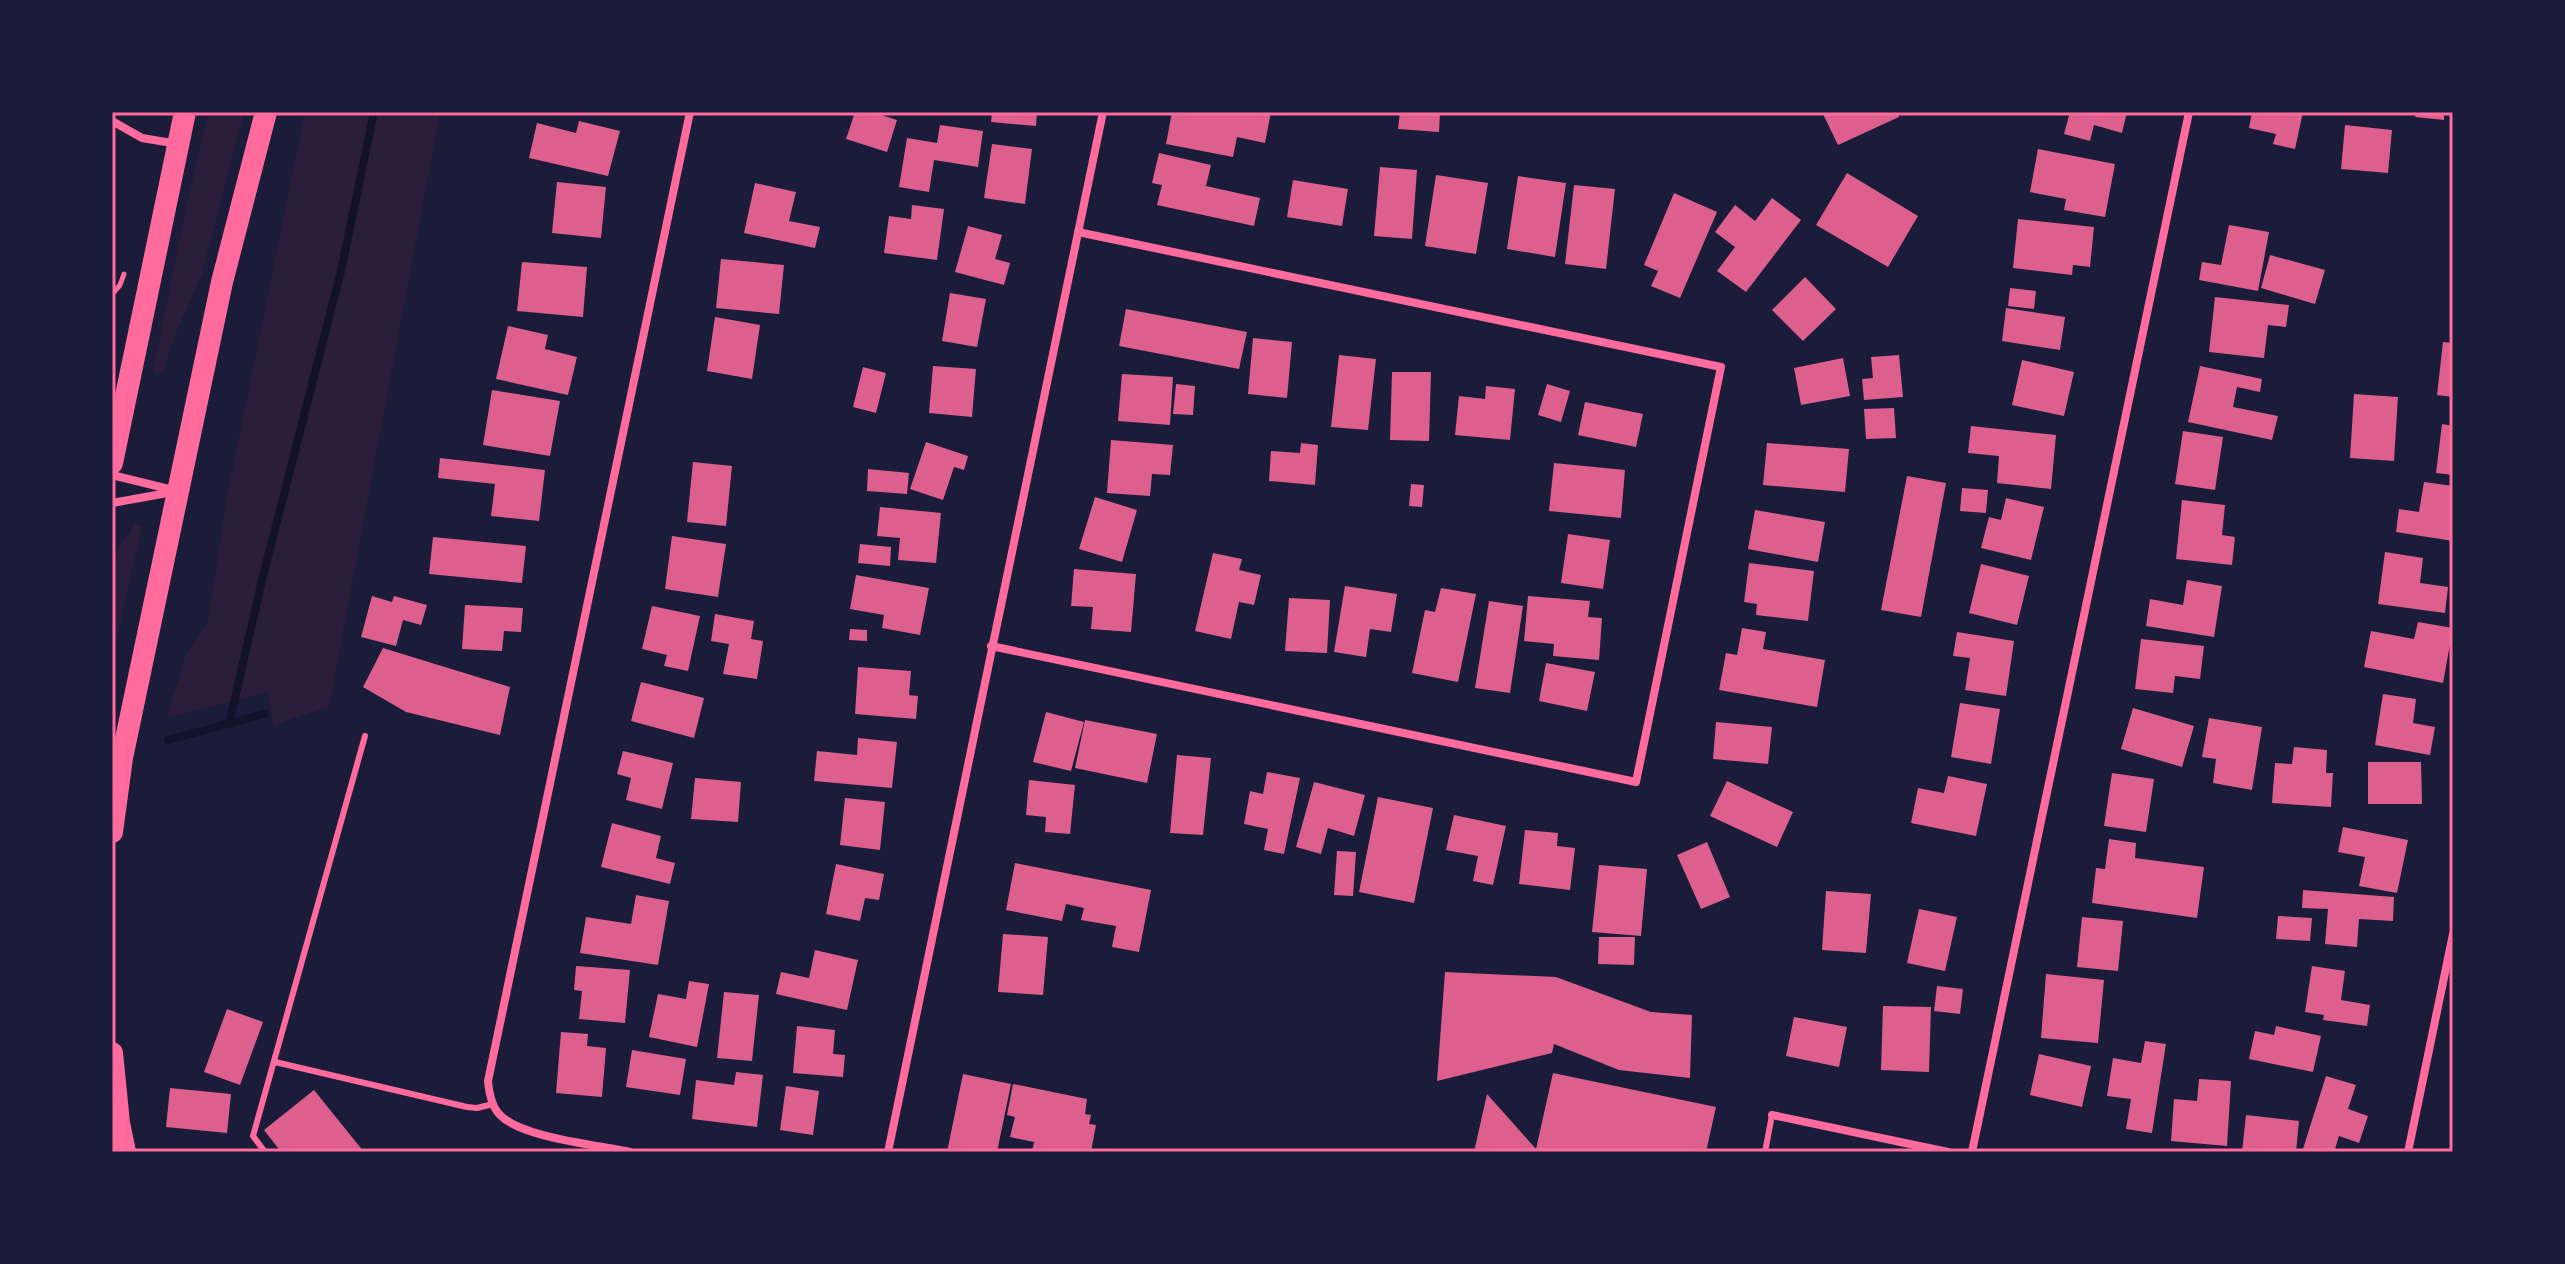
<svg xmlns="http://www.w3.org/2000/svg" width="2565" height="1264" font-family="'Open Sans',sans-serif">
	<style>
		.green { fill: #2a1e3b }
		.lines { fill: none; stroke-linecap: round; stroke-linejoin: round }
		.stream { stroke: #12122b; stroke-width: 8 }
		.building { fill: #dd5f8e }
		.path { stroke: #ff6b9d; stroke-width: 5 }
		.service { stroke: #ff6b9d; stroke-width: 6 }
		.minor { stroke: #ff6b9d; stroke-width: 8 }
		.trunk { stroke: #ff6b9d; stroke-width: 22 }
		.neatline { fill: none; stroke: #ff6b9d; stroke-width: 3 }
	</style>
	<rect width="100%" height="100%" fill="#1b1b3a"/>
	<path class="green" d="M209 112H244L202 274 174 337 163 372 158 374 153 371C171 285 186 198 209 112Z
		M305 112H440L329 707 273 725 268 692 167 718 186 654 208 621 227 497Z
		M135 524 142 526 112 659V575L115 555Z"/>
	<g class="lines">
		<path class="stream" d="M229 724 263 576 341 271 374 112
			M168 740 264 714"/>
	</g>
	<path class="building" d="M855 112H872L897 120 887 152 846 139Z
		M992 112H1037L1036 126 991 122Z
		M1172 112H1271L1265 143 1237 137 1233 157 1166 144Z
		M1400 112H1440L1439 132 1398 129Z
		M1822 112H1897L1899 117 1838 145Z
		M2070 112H2127L2122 133 2094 125 2090 141 2064 134Z
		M2252 112H2303L2295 149 2273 144 2276 134 2249 128Z
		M2416 112H2444V120L2415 117Z
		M579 121 620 131 608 176 529 158 537 123 576 133Z
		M940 125 983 131 978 167 934 160 929 192 899 187 907 138 937 143Z
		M2345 125 2392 130 2388 173 2341 169Z
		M992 144 1032 149 1025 204 984 198Z
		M2038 149 2115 164 2105 217 2064 210 2066 199 2030 192Z
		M1159 153 1211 165 1206 186 1260 198 1254 226 1157 205 1162 185 1152 183Z
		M1380 167 1417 170 1412 239 1374 236Z
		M1847 173 1918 216 1888 267 1816 225Z
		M1436 175 1488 183 1476 254 1425 246Z
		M1518 176 1566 183 1555 257 1507 249Z
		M1293 180 1348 189 1342 226 1287 217Z
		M557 182 606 187 601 238 552 233Z
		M755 183 796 192 789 221 820 227 815 248 744 233Z
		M1574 185 1615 189 1606 269 1565 264Z
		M1674 193 1717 212 1680 298 1651 286 1658 271 1644 265Z
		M1772 198 1801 220 1746 292 1717 271 1735 247 1715 232 1735 205 1755 221Z
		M912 205 944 209 937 260 884 253 889 216 911 219Z
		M2018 219 2094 227 2090 267 2073 265 2072 275 2013 268Z
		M2229 225 2269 232 2258 291 2199 280 2202 262 2221 265Z
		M968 226 1002 235 995 259 1010 263 1004 285 955 272Z
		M2270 255 2325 270 2315 304 2261 288Z
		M721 259 784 265 779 314 716 308Z
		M522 262 587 267 583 317 517 311Z
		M1805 277 1836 309 1803 341 1772 310Z
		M2010 288 2036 291 2034 309 2008 306Z
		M950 293 986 299 977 347 942 341Z
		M2215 297 2289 305 2286 327 2268 325 2264 358 2209 352Z
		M2006 308 2065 317 2060 350 2002 341Z
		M1126 309 1247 332 1239 369 1119 346Z
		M715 317 760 325 752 379 707 371Z
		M508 326 548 335 545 349 577 357 568 395 496 379Z
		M1253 338 1292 342 1287 398 1248 394Z
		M2443 342 2453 343V397L2437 395Z
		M1339 355 1376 359 1368 430 1331 427Z
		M1899 355 1903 397 1864 400 1862 379 1873 378 1871 357Z
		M1843 358 1850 396 1801 405 1794 368Z
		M2022 360 2074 372 2064 416 2012 405Z
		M933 366 976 369 972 417 929 413Z
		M2200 366 2262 379 2260 392 2237 387 2233 407 2278 416 2272 440 2188 422Z
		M863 367 886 373 876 413 853 407Z
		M1392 372H1431L1429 441 1390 440Z
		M1122 374 1173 377 1170 425 1118 421Z
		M1176 384 1195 386 1193 415 1173 414Z
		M1547 384 1570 391 1561 422 1538 415Z
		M1486 386 1515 389 1510 440 1455 435 1459 396 1485 399Z
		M492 390 560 401 550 456 483 445Z
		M2354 394 2398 397 2394 461 2350 458Z
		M1585 402 1643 414 1636 447 1578 435Z
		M1894 408 1896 438 1866 439 1864 409Z
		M2442 424 2453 426V475L2436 473Z
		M1971 426 2056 435 2051 489 1997 483 1999 456 1968 453Z
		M2183 431 2223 437 2215 490 2175 484Z
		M1111 440 1173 445 1170 475 1152 474 1150 496 1107 493Z
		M926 442 968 456 964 470 954 467 943 500 910 489Z
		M1301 443 1318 445 1315 485 1269 481 1271 451 1300 453Z
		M1767 443 1849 449 1845 492 1763 485Z
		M440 458 545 470 539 521 491 516 495 484 438 478Z
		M693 462 732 466 726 526 687 522Z
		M1554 463 1625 470 1621 518 1549 511Z
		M868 469 909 473 907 494 867 491Z
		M1907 476 1946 483 1921 617 1881 610Z
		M2424 482 2453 486V541L2396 532 2399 509 2419 512Z
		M1411 484 1424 485 1422 507 1409 506Z
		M1962 488 1988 490 1986 513 1960 511Z
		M1095 497 1137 510 1122 562 1079 549Z
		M2006 498 2044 507 2031 560 1981 548 1989 517 2001 520Z
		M2182 500 2225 505 2222 535 2235 537 2232 565 2176 559Z
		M880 507 941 513 936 563 898 560 900 538 877 536Z
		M1755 510 1825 522 1818 562 1748 549Z
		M1568 534 1610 540 1603 589 1561 583Z
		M672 536 726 544 718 597 665 589Z
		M433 537 526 546 522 583 429 574Z
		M860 544 891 547 890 566 858 563Z
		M2385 552 2423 558 2420 583 2448 587 2445 613 2378 604Z
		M1213 553 1242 559 1239 570 1261 575 1254 605 1239 602 1231 639 1195 631Z
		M1749 563 1814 571 1808 621 1756 615 1757 604 1744 602Z
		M1981 564 2029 576 2017 625 1969 613Z
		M1074 569 1136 574 1131 632 1091 629 1093 607 1071 606Z
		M856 575 929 588 920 635 882 628 884 615 850 609Z
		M2187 580 2222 586 2214 637 2146 626 2150 599 2183 605Z
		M1345 586 1397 594 1391 632 1370 629 1366 657 1334 652Z
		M1441 588 1476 594 1458 682 1412 673 1425 610 1435 612Z
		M372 596 392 602 394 596 427 605 421 625 403 620 396 646 361 637Z
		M1528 596 1590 601 1588 617 1602 618 1599 660 1553 656 1554 644 1524 641Z
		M1289 598 1330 600 1327 653 1285 651Z
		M1489 601 1523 606 1510 693 1475 688Z
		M465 605 523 608 521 632 504 631 502 651 462 649Z
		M652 606 700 616 688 671 664 666 667 655 642 649Z
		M715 614 754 621 751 639 763 641 757 679 723 674 729 644 711 641Z
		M2418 622 2453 628 2443 683 2364 667 2371 631 2414 639Z
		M1742 628 1766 632 1763 649 1825 660 1817 707 1719 690 1726 653 1737 655Z
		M850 629 867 630V641L849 640Z
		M1957 632 2014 641 2006 696 1965 690 1970 658 1953 656Z
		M2141 639 2204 646 2200 679 2175 676 2173 693 2135 689Z
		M383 648 510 687 500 735 406 712 363 687Z
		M1546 663 1595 672 1587 711 1539 701Z
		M858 667 911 671 909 695 918 696 916 719 855 714Z
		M641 682 704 698 694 738 631 721Z
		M2383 694 2416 699 2413 723 2435 727 2430 755 2375 745Z
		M1960 703 2000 709 1991 764 1951 757Z
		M2133 708 2194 726 2182 767 2121 749Z
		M1046 712 1084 722 1071 771 1033 762Z
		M2209 718 2262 727 2252 790 2213 783 2216 759 2202 757Z
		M1085 720 1157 734 1147 783 1075 768Z
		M1716 722 1772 727 1768 764 1713 759Z
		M858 738 897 742 892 788 814 781 817 751 857 755Z
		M2294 747 2327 750 2326 773H2333L2331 807 2272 803 2275 763 2292 764Z
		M623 751 673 763 662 809 626 800 631 778 617 774Z
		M1177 755 1211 758 1203 835 1170 833Z
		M2368 762H2421L2422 804H2368Z
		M1267 772 1300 778 1284 854 1264 850 1268 829 1244 824 1250 791 1263 794Z
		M2112 773 2154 779 2146 832 2104 826Z
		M1948 776 1987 784 1976 836 1911 823 1918 788 1944 793Z
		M695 778 741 782 738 822 691 819Z
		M1029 780 1075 785 1070 834 1045 832 1046 817 1026 815Z
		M1727 781 1793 812 1777 847 1710 816Z
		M1314 782 1365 795 1354 836 1328 828 1321 854 1296 847Z
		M1378 797 1433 808 1414 903 1359 892Z
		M845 798 885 802 880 850 840 845Z
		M1454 815 1506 826 1493 885 1473 881 1478 856 1446 850Z
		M612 823 661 836 656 858 675 863 670 884 601 867Z
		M2343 827 2408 840 2397 893 2359 886 2365 857 2338 852Z
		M1525 830 1558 833 1557 846 1575 848 1570 890 1519 884Z
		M2109 839 2136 843 2135 858 2204 867 2197 918 2092 903 2096 868 2105 869Z
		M1707 842 1730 897 1701 909 1677 855Z
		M1337 851 1356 852 1353 896 1334 895Z
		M1015 863 1151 890 1139 952 1112 947 1116 926 1081 920 1084 908 1066 904 1062 921 1006 910Z
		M836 864 884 874 879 900 865 898 860 921 826 914Z
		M1599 865 1647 869 1641 936 1592 932Z
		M2303 890 2394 897 2393 921 2359 919 2357 947 2325 944 2328 909 2302 908Z
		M1826 891 1871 894 1866 953 1822 950Z
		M636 895 669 901 658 965 580 953 586 917 631 924Z
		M1919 909 1957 917 1945 971 1907 963Z
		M2278 916 2312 918 2310 941 2276 939Z
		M2082 917 2123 921 2118 971 2077 967Z
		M1003 934 1048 937 1043 995 998 992Z
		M1599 937H1635L1634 965 1598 964Z
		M815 950 858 960 847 1010 776 994 781 972 809 978Z
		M576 966 630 970 625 1023 579 1019 582 991 574 990Z
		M2312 966 2345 971 2341 1000 2370 1005 2367 1026 2323 1020 2324 1015 2305 1012Z
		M1445 972 1556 977 1651 1012 1692 1015 1690 1078 1619 1070 1554 1044 1552 1053 1437 1081Z
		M2046 974 2104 980 2098 1043 2041 1038Z
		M689 981 709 984 697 1047 649 1037 658 994 686 999Z
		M1937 986 1963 989 1960 1014 1934 1011Z
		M724 992 759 995 752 1061 717 1058Z
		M1883 1006 1931 1007 1929 1072 1881 1070Z
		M227 1009 263 1022 240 1085 204 1072Z
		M1794 1017 1847 1027 1839 1067 1786 1056Z
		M797 1026 835 1030 833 1054 845 1055 843 1077 793 1073Z
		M2276 1026 2321 1036 2313 1072 2249 1059 2255 1031 2274 1035Z
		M561 1032 588 1034 587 1046 606 1048 602 1097 556 1093Z
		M2145 1041 2166 1044 2152 1133 2126 1129 2131 1099 2107 1096 2113 1058 2141 1063Z
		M632 1050 686 1059 680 1095 626 1087Z
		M2039 1054 2091 1066 2082 1107 2030 1095Z
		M736 1072 763 1075 757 1127 692 1119 696 1080 734 1085Z
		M1553 1073 1716 1107 1706 1152H1474L1487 1094 1536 1149Z
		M963 1074 1011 1084 997 1152H947Z
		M2326 1076 2356 1085 2348 1109 2368 1116 2359 1143 2339 1136 2334 1152H2302Z
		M2199 1079 2231 1081 2227 1146 2171 1141 2174 1099 2197 1101Z
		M1013 1084 1087 1099 1085 1114 1091 1115 1089 1124 1096 1125 1091 1152H1032L1034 1142 1010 1137 1015 1117 1007 1115Z
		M786 1086 819 1091 813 1135 780 1130Z
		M170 1088 231 1094 227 1133 166 1127Z
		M314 1090 364 1152H281L264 1130Z
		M2246 1115 2299 1121 2296 1152H2242Z"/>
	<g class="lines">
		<path class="path" d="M112 294 120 285 124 274"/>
		<path class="service" d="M275 1062 467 1107 477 1108 493 1104
			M265 1152 253 1136 365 736
			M1765 1152 1772 1115"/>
		<path class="minor" d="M112 121 142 138 178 144
			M112 475 177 491
			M112 503 173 492
			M991 646 1636 782 1721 367 1078 232
			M1772 1115 1948 1152
			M630 1152C598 1145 522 1138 500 1115 491 1106 489 1092 488 1081L690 112
			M888 1152 1103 112
			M1972 1152 2189 112
			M2408 1152 2453 934"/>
		<path class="trunk" d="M112 463 185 112
			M112 832 122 758 222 282 266 112
			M112 1053 119 1123 125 1152"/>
	</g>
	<rect width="2565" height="1264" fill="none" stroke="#1b1b3a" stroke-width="228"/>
	<rect x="114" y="114" width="2337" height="1036" class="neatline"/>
</svg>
